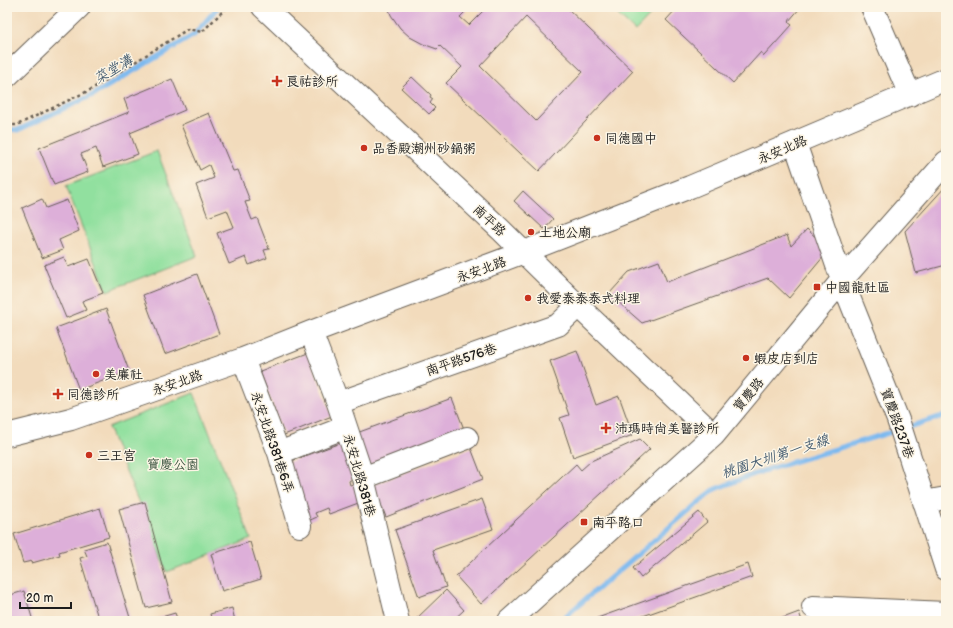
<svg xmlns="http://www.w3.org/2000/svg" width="953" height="628" font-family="'Balsamiq Sans','LXGW WenKai TC',sans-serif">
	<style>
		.green { fill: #91e09f; stroke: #567e5e }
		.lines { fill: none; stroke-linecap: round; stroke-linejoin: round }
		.stream { stroke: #7db9ef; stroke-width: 5 }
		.building { fill: #ddafd9; fill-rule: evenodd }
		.minor-casing { stroke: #675f54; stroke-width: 24 }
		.path { stroke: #675f54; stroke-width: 2.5; stroke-dasharray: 3 3; stroke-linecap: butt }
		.minor { stroke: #fff; stroke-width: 22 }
		.poi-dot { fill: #c8321e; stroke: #fcf5e5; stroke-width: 1.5 }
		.labels { text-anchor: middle; stroke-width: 3; stroke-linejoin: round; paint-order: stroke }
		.poi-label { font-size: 13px; fill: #1c1c1c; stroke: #fcf5e5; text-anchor: start }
		.street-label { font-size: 13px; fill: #1c1c1c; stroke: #fcf5e5 }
		.park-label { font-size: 13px; fill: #3f5743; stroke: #fcf5e5 }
		.water-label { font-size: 14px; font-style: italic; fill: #435b70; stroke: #fcf5e5 }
	</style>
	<rect width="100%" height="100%" fill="#fcf5e5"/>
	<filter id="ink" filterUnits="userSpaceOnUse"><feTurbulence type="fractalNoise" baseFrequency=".025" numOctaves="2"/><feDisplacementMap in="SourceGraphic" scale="8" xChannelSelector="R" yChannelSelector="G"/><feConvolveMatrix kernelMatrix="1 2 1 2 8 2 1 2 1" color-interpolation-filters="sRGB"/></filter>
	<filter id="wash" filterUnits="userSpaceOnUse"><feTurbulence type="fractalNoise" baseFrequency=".012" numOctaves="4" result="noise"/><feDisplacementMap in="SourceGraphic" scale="16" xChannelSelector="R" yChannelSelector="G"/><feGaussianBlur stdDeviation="0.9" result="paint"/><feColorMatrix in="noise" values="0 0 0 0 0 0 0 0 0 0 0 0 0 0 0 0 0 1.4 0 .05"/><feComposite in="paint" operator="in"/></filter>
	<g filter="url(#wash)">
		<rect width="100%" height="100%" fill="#f2dbbc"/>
		<path class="green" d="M610 7H658L635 31Z
			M157 151 197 256 107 291 66 186Z
			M194 393 251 539 167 572 108 427Z"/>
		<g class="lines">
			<path class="stream" d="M7 129 18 130 93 95 194 35 218 7
				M905 428 946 415
				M560 621 693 507 715 489 763 471 895 431"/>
		</g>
		<g id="blocks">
			<path class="building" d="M388 7H462L466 11 460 17 469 25 487 7H566L633 71 539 171 446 83 462 67 440 46 437 49 423 44 410 37 400 28 391 15ZM526 17 583 72 536 121 480 66Z
				M678 7H801L788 22 792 25 764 56 761 52 733 83 666 20Z
				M412 77 431 95 430 97 433 99 430 103 435 108 429 114 401 88Z
				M172 79 185 110 130 133 138 154 103 167 96 148 81 154 88 172 54 185 39 148 129 112 124 99Z
				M209 113 233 171 238 170 250 201 245 202 252 220 257 218 269 249 264 250 267 258 249 265 246 257 229 264 217 233 234 227 227 210 208 217 196 185 214 178 209 165 200 170 181 125Z
				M946 186V265L916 273 905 231Z
				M523 191 553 219 544 229 514 201Z
				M42 199 46 208 67 200 79 231 59 240 63 250 42 258 22 208Z
				M807 229 829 250 789 298 768 278 642 323 609 294 629 272 659 261 667 282 787 235 791 246Z
				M64 257 68 267 89 259 103 293 82 301 86 310 66 318 44 265Z
				M197 274 219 334 165 354 143 295Z
				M106 309 129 371 79 390 56 328Z
				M577 351 596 405 619 396 633 435 573 457 560 418 569 415 550 361Z
				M308 353 332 416 284 435 260 371Z
				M452 398 464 429 366 466 354 434Z
				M640 439 650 449 481 604 456 576 576 464 581 470 591 461Z
				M343 442 352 479 349 481 350 485 354 484 361 502 329 514 327 508 315 513 317 517 306 522 289 462Z
				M471 448 483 479 386 517 373 485Z
				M482 499 493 529 433 550 446 587 419 597 395 530Z
				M145 502 172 602 146 608 119 509Z
				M100 508 109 537 59 552 60 555 32 563V561L23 563 14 534Z
				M699 512 707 522 641 578 633 568Z
				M107 542 131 621H99L80 558 87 556 84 549Z
				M250 542 261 579 222 591 211 554Z
				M748 564 752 577 629 621H589Z
				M446 590 464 610 452 621H414Z
				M24 591 33 621H7V596Z
				M232 608 235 621H212L210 614Z
				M799 612 802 621H775Z
				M175 613 178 621H148Z"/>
		</g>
	</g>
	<g filter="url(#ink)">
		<use href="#blocks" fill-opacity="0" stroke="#675f54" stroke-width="1"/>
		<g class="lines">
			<defs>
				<path id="minor" d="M263 7 501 230 578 306 714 435
					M872 7 910 95
					M7 76 79 7
					M795 143 842 280 898 420 946 569
					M311 332 338 403 363 478 398 621
					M243 359 279 453 300 526
					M338 403 558 325 578 306
					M7 435 71 419 243 359 311 332 524 252 690 187 946 79
					M279 453 346 427
					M363 478 467 438
					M924 502 946 498
					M813 607 946 613
					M509 621 714 435 842 280 946 162"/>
			</defs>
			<use href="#minor" class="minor-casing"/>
			<path class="path" d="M7 125H17L90 90 188 29 202 32 227 7"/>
			<use href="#minor" class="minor"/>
		</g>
	</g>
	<g class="poi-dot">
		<path d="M275 75h4v4h4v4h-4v4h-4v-4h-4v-4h4z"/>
		<circle cx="597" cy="138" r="4"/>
		<circle cx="364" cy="148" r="4"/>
		<circle cx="531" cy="232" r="4"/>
		<rect x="813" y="283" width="8" height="8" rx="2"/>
		<circle cx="528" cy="298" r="4"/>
		<circle cx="746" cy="358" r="4"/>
		<circle cx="96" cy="374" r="4"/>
		<path d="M56 388h4v4h4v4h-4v4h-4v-4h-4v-4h4z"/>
		<path d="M604 422h4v4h4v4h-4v4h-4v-4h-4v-4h4z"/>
		<circle cx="89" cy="455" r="4"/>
		<rect x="580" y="518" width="8" height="8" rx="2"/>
	</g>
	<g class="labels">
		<g class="poi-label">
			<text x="286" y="86">良祐診所</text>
			<text x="605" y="143">同德國中</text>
			<text x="372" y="153">品香殿潮州砂鍋粥</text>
			<text x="539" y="237">土地公廟</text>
			<text x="825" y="292">中國龍社區</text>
			<text x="536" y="303">我愛泰泰泰式料理</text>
			<text x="754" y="363">蝦皮店到店</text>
			<text x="104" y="379">美廉社</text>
			<text x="67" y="399">同德診所</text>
			<text x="615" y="433">沛瑪時尚美醫診所</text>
			<text x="97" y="460">三王宮</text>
			<text x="592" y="527">南平路口</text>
		</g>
		<g class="street-label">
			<text transform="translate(782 149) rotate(-23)" y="5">永安北路</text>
			<text transform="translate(490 220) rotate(43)" y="5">南平路</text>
			<text transform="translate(481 269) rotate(-20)" y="5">永安北路</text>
			<text transform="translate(461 359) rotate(-19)" y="5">南平路576巷</text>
			<text transform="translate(177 382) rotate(-19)" y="5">永安北路</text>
			<text transform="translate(748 394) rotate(-50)" y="5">寶慶路</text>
			<text transform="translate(898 423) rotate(70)" y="5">寶慶路237巷</text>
			<text transform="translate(273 442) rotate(71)" y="5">永安北路381巷6弄</text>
			<text transform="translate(360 475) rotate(74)" y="5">永安北路381巷</text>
		</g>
		<g class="park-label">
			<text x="173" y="469">寶慶公園</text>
		</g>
		<g class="water-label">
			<text transform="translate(113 69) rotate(-31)" y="5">菜堂溝</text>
			<text transform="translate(775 456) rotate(-18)" y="5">桃園大圳第一支線</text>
		</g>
	</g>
	<rect width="953" height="628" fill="none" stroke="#fcf5e5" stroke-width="24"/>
	<path d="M20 602v6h51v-6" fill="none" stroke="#1c1c1c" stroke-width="2"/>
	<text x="26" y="602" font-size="12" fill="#1c1c1c" stroke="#fcf5e5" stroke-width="3" paint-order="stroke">20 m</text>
</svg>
